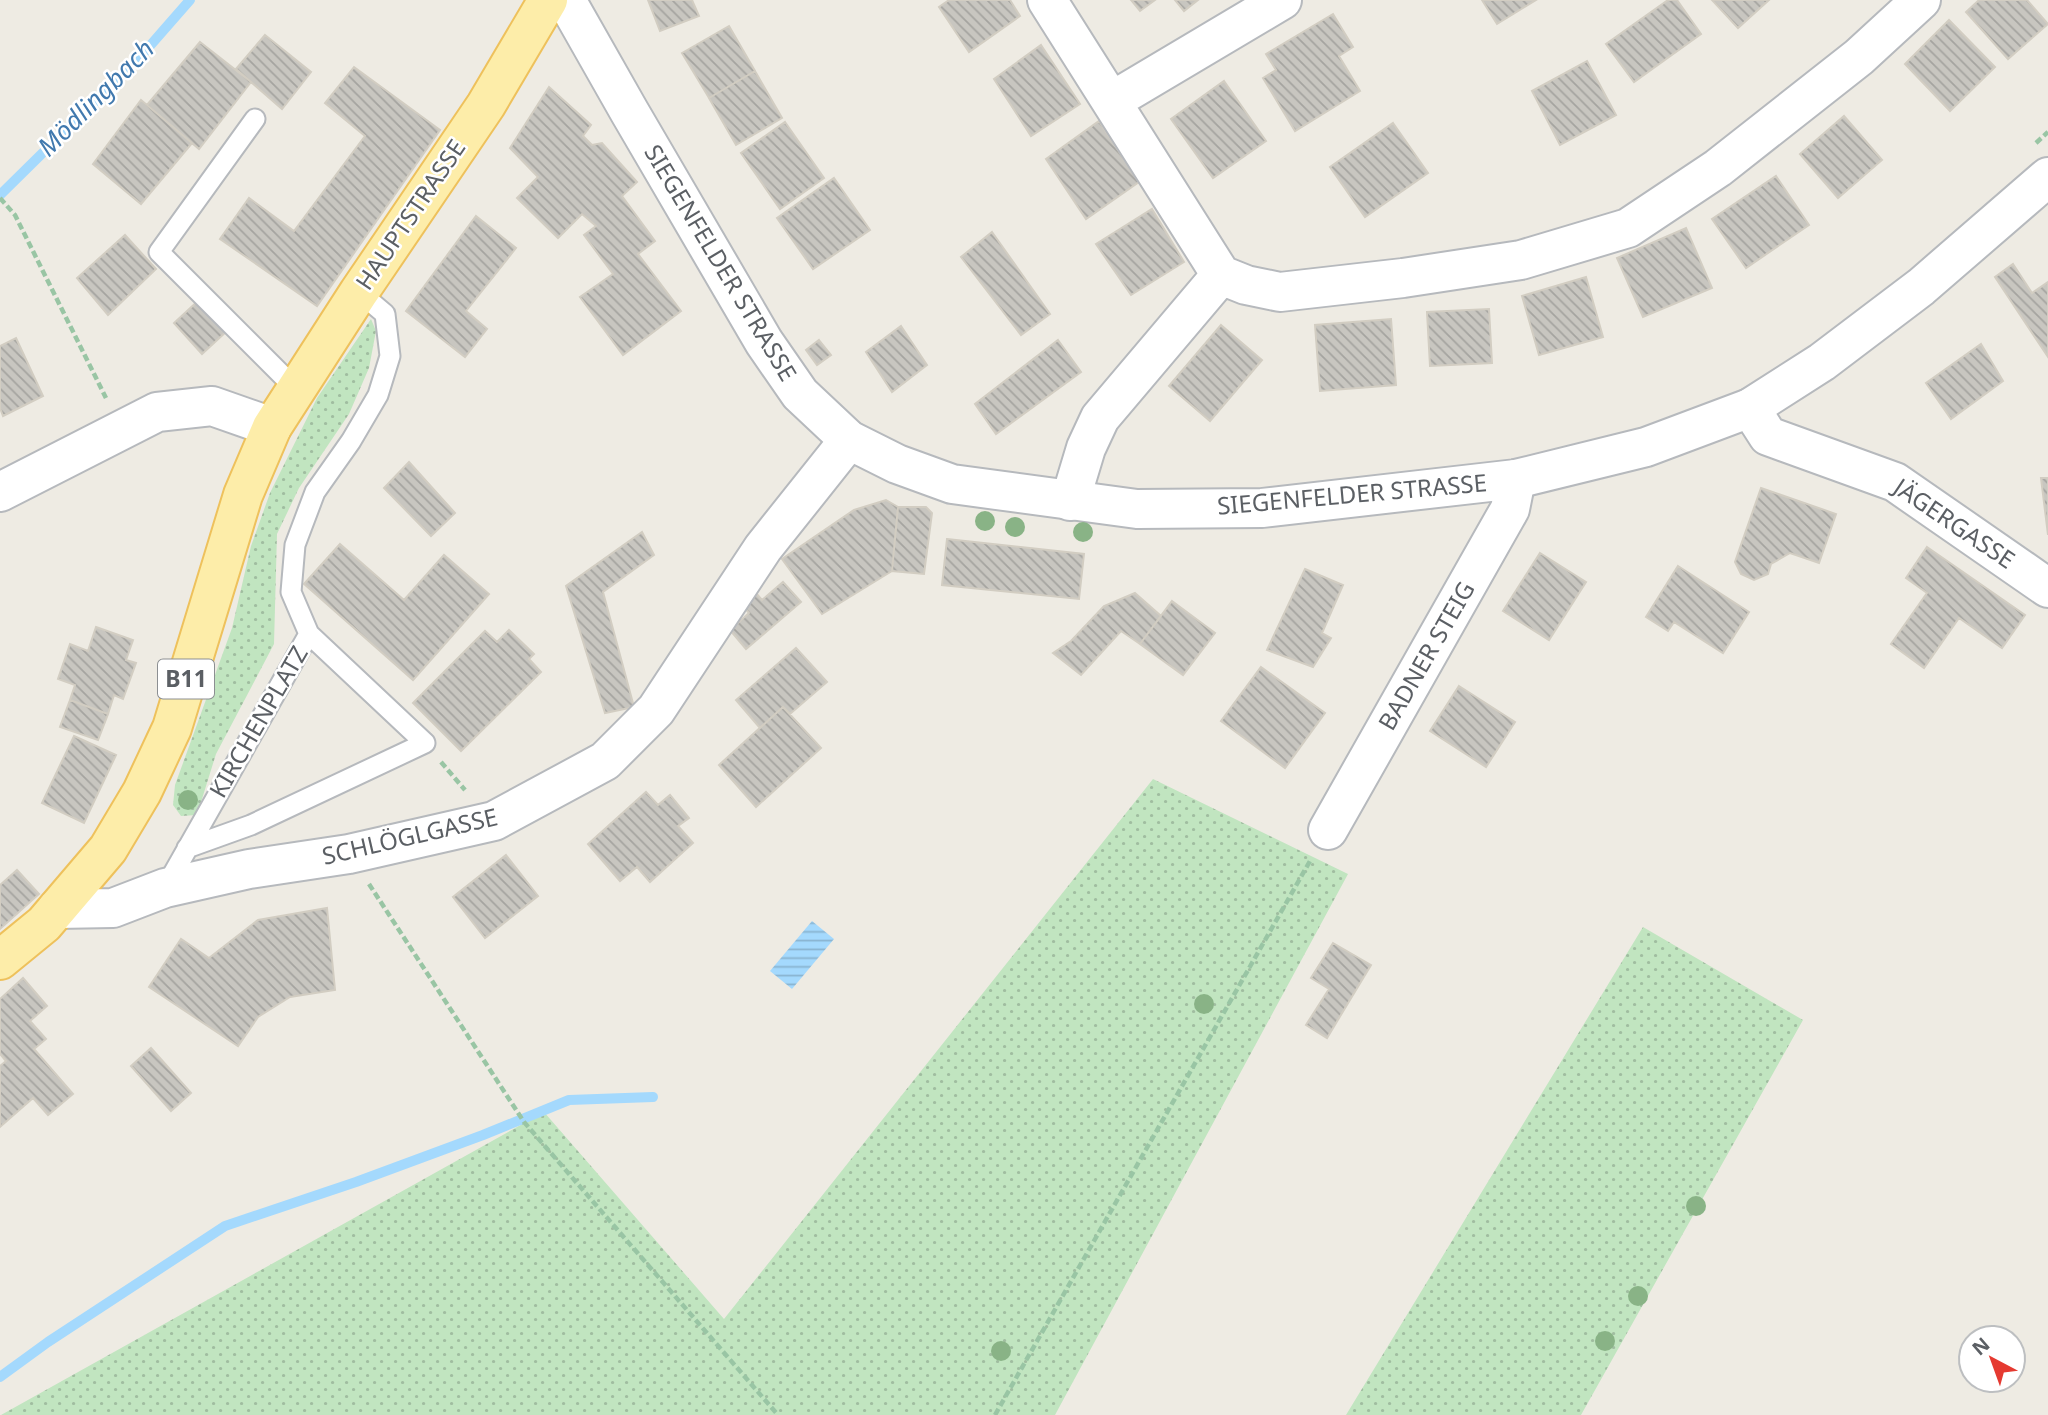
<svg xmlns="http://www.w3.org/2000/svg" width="2048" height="1415" font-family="'Noto Sans',sans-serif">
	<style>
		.green { fill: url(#green-dots) }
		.water { fill: url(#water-rules) }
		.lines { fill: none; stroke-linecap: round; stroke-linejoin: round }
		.stream { stroke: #a4d9fd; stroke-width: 10 }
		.building { fill: url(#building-back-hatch); stroke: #d2cdc2; stroke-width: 2 }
		.service-casing { stroke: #b6b9bd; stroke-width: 23 }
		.minor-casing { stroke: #b6b9bd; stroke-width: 42 }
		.tertiary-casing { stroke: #b6b9bd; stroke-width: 42 }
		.primary-casing { stroke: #eec15c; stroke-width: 42 }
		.path { stroke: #99c5a4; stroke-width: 4.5; stroke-dasharray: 7 3.5; stroke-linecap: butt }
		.service { stroke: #fff; stroke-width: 19 }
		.minor { stroke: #fff; stroke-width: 38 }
		.tertiary { stroke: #fff; stroke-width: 38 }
		.primary { stroke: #fdeda9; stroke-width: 38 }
		.tree { fill: #89b386 }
		.labels { text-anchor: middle; stroke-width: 5; stroke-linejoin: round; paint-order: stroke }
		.shield { fill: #fff; stroke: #8c8f92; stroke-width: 2 }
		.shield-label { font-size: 23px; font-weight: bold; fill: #5b5f64 }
		.street-label { font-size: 24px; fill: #5b5f64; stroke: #fff }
		.water-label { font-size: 26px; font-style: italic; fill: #4179ae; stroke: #fff }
	</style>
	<defs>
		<pattern id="green-dots" width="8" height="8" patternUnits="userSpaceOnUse" patternTransform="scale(1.75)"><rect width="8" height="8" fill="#c1e5c0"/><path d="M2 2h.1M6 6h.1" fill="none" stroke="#a0bda0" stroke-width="1.8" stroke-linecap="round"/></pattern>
		<pattern id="water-rules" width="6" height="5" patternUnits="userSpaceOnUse" patternTransform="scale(1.75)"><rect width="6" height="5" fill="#a4d9fd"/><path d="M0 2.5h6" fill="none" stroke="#89b3d0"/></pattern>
		<pattern id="building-back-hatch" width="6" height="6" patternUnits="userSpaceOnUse" patternTransform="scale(1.75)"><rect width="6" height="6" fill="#c8c6c0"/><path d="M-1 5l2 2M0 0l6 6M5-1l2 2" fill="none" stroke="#a5a4a0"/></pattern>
	</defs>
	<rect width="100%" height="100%" fill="#eeebe3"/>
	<path class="green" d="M371 319 376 331 369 368 349 414 299 488 277 534 274 644 216 754 197 815 181 816 173 805 175 785 232 628 251 546 270 493 317 398Z
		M1153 779 1348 874 1055 1415H1L544 1112 724 1319Z
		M1643 927 1803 1020 1581 1415H1346Z"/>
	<path class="water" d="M812 921 834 939 792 989 770 971Z"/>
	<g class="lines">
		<path class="stream" d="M0 195 141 56 190 0
			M0 1377 48 1342 225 1226 356 1182 483 1135 569 1100 653 1097"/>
	</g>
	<path class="building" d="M648 0H692L699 16 660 31Z
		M949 0H1010L1020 16 969 52 939 7Z
		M1131 0H1155L1140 11Z
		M1175 0H1198L1184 11Z
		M1482 0H1536L1497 24Z
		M1668 0H1677L1701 34 1634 82 1606 44Z
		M1712 0H1769L1738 28Z
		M1979 0H2027L2048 24 2008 59 1966 12Z
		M1333 14 1353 47 1339 56 1360 91 1295 131 1263 78 1276 70 1266 54Z
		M1949 20 1995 67 1950 111 1905 64Z
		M729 26 755 71 709 98 682 53Z
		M265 35 311 72 282 109 236 69Z
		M200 42 251 82 199 149 147 105Z
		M1041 45 1080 104 1031 136 994 79Z
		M1587 61 1616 115 1560 145 1532 91Z
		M354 67 440 130 317 306 220 239 249 198 294 231 365 136 325 103Z
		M755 71 782 118 736 145 709 98Z
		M1224 81 1266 141 1213 178 1171 119Z
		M549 87 591 125 583 136 592 145 602 143 637 182 622 196 655 241 638 254 681 311 623 355 580 297 613 274 584 235 596 226 582 214 558 238 517 198 538 177 510 148Z
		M141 100 192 143 141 204 93 164Z
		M1844 116 1882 160 1838 198 1800 154Z
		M1099 121 1139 182 1086 219 1046 159Z
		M785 122 824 178 780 209 741 153Z
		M1393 123 1428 173 1365 217 1330 167Z
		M1776 176 1809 225 1746 268 1712 219Z
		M834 178 870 230 813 269 777 218Z
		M1152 209 1184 262 1131 295 1096 244Z
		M476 216 516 248 466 311 487 329 465 357 406 311Z
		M1686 228 1712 288 1643 317 1617 258Z
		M992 232 1050 314 1021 335 961 257Z
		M125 235 156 269 108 315 77 278Z
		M2013 264 2032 293 2048 282V357L1995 277Z
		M1586 277 1603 337 1539 355 1522 296Z
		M199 300 227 331 202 354 174 323Z
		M1489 309 1492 363 1430 366 1427 312Z
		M1391 319 1396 385 1320 391 1315 325Z
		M1221 325 1262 360 1210 421 1169 386Z
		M901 326 927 365 892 392 866 352Z
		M16 338 43 396 3 416 0 408V346Z
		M819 340 831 355 817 365 806 350Z
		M1058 340 1081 372 996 434 975 404Z
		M1981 344 2003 381 1951 419 1926 383Z
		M409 462 455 513 431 536 384 488Z
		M2041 478H2048V535Z
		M1761 488 1836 514 1819 563 1790 553 1771 564 1768 574 1754 580 1741 574 1735 562Z
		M886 500 898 507 892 571 822 614 782 559 854 510Z
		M898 507H926L932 513 924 574 892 571Z
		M642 532 654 555 603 592 634 707 605 713 566 586Z
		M947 539 1084 554 1079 599 942 585Z
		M340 544 404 600 444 555 489 594 413 680 304 584Z
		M1927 547 2025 615 2002 648 1959 618 1924 668 1891 644 1927 593 1906 578Z
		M1540 553 1586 582 1549 640 1503 611Z
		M1678 566 1749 612 1723 653 1674 622 1668 631 1646 617Z
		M1305 569 1343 585 1322 633 1331 638 1313 667 1267 650Z
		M783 582 801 602 746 649 730 630 749 613 741 604 755 592 762 600Z
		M1135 593 1161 616 1140 644 1121 631 1081 675 1053 653 1071 641 1104 606Z
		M1172 601 1215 633 1183 675 1140 644Z
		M96 627 133 640 126 660 136 663 123 699 114 695 108 714 70 700 75 685 58 679 70 644 88 651Z
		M509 630 534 654 529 659 541 672 461 751 413 703 485 631 497 642Z
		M796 648 827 682 790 714 783 707 760 728 736 700Z
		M1261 667 1325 713 1285 768 1221 721Z
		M1459 686 1515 722 1486 767 1430 731Z
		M70 700 108 714 98 740 60 727Z
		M783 707 821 748 756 807 719 765Z
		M74 736 116 755 84 823 42 803Z
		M646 792 658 805 670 795 689 818 678 826 693 843 650 882 637 867 620 881 588 844Z
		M506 855 538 896 485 938 453 897Z
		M17 870 39 894 0 929V885Z
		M327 908 335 990 290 997 258 1017 238 1046 149 987 181 939 209 958 258 920Z
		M1333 943 1371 965 1327 1038 1306 1025 1329 989 1311 978Z
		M23 978 47 1006 30 1021 46 1039 34 1049 73 1094 48 1115 33 1098 0 1127V1066L6 1061 0 1054V999Z
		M151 1048 191 1093 171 1111 131 1066Z"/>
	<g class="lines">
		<defs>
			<path id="service" d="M255 119 159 252 296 389
				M187 848 251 825 425 743 309 634
				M165 888 309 634 291 592 295 545 315 492 351 441 378 395 390 356 385 314 359 292"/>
			<path id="minor" d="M1047 0 1221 275 1246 285 1280 292 1403 278 1521 260 1628 228 1718 168 1859 57 1921 0
				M1112 101 1282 0
				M1750 408 1768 436 1895 482 2048 588
				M1070 501 1086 448 1100 418 1221 275
				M1328 830 1510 509 1516 479
				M57 909 113 908 165 888 249 869 349 854 494 821 605 761 656 710 763 548 849 440"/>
			<path id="tertiary" d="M566 0 629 111 764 342 800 394 849 440 897 464 952 484 1137 509 1262 508 1516 479 1646 447 1750 408 1822 362 1921 287 2048 177
				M0 492 157 412 212 406 272 427"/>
			<path id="primary" d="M0 960 44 924 108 849 142 792 172 728 243 495 272 427 359 292 486 105 548 0"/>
		</defs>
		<use href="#service" class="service-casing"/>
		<use href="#minor" class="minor-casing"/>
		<use href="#tertiary" class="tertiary-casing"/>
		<use href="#primary" class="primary-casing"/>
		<path class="path" d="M2036 143 2048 132
			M0 198 15 215 106 398
			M441 762 465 790
			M369 884 524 1122 778 1415
			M995 1415 1310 861"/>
		<use href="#service" class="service"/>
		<use href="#minor" class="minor"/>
		<use href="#tertiary" class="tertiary"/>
		<use href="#primary" class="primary"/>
	</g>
	<g class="tree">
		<circle cx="985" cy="521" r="10"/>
		<circle cx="1015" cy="527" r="10"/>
		<circle cx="1083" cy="532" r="10"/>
		<circle cx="188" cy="800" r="10"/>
		<circle cx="1204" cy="1004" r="10"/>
		<circle cx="1696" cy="1206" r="10"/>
		<circle cx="1638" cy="1296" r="10"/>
		<circle cx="1605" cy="1341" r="10"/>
		<circle cx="1001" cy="1351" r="10"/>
	</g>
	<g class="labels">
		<rect class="shield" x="158" y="659.5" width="56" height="39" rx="5"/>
		<g class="shield-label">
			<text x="186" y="687">B11</text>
		</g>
		<g class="street-label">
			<text transform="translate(411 215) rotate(-56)" y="8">HAUPTSTRASSE</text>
			<text transform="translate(720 263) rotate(59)" y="8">SIEGENFELDER STRASSE</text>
			<text transform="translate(1352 495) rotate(-5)" y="8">SIEGENFELDER STRASSE</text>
			<text transform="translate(1954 524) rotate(34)" y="8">JÄGERGASSE</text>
			<text transform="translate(1427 656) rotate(-60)" y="8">BADNER STEIG</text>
			<text transform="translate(259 722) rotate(-60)" y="8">KIRCHENPLATZ</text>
			<text transform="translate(410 837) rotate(-13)" y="8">SCHLÖGLGASSE</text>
		</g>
		<g class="water-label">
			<text transform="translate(96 98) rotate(-45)" y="9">Mödlingbach</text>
		</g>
	</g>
	<g transform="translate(1992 1359) rotate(319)"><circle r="33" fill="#ffffff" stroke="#bdbfc1" stroke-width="2"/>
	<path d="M0-5L12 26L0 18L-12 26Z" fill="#e53a31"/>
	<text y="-10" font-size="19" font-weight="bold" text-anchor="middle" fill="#5b5f64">N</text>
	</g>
</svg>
